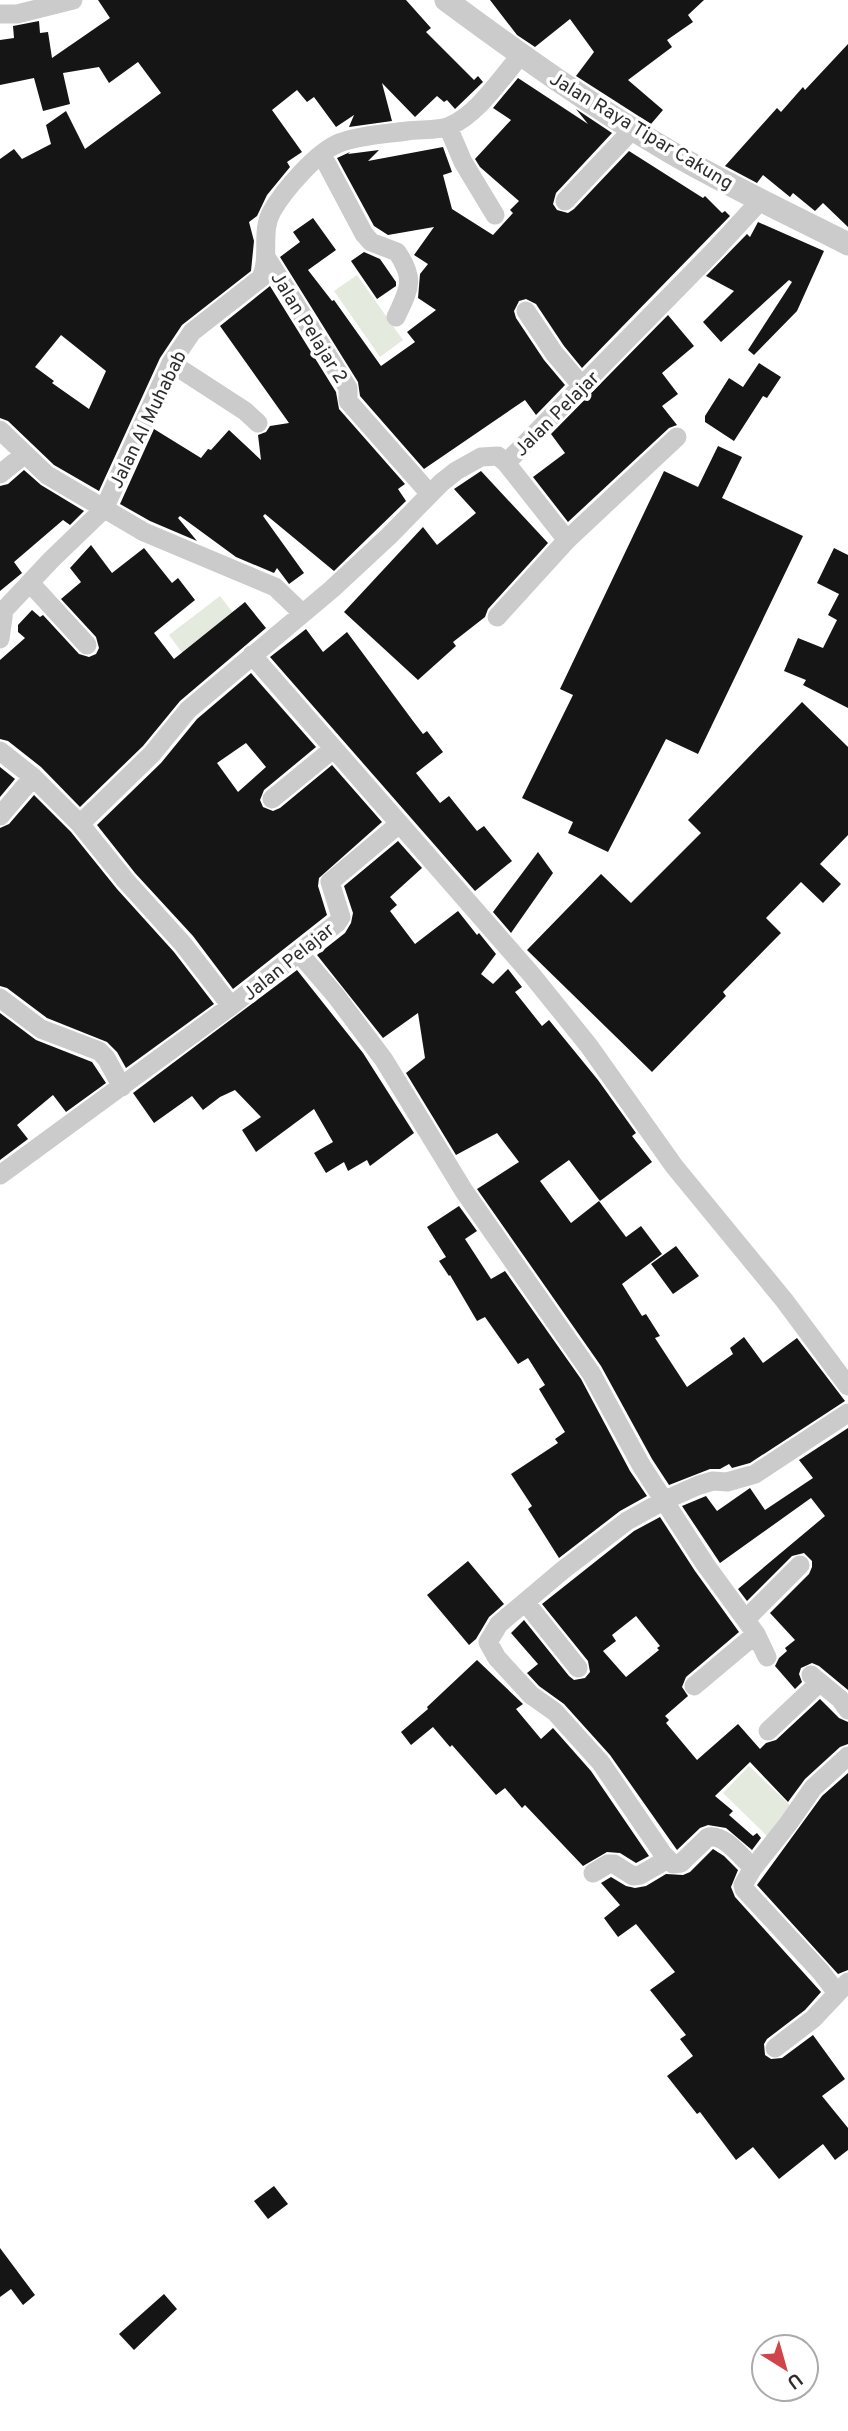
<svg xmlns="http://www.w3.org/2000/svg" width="848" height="2431" font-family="Overpass,sans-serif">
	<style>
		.green { fill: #e4eade }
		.building { fill: #151515; fill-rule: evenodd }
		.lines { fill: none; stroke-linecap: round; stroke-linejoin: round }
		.minor { stroke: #cbcbcb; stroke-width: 19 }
		.tertiary { stroke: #cbcbcb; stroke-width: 23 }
		.labels { text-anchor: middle; stroke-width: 7; stroke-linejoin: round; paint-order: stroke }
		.street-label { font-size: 19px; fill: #2e2e2e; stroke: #fff }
	</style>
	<rect width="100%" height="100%" fill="#fff"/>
	<path class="green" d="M357 275 403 340 380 357 334 291Z
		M220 596 240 622 189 662 169 635Z
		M749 1766 795 1810 769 1838 723 1793Z"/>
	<path class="building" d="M98 0H406L431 28 426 32 474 80 478 76 483 82 455 109 447 100 444 102 437 96 415 117 382 83 392 121 349 127 354 115 336 127 314 97 307 102 297 90 272 110 302 152 287 162 290 167 267 195 257 216 249 222 254 241 251 271 182 325 160 358 99 491 54 465 8 421 0 418V159L14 149 22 159 51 144 46 125 66 111 85 149 161 93 138 62 109 83 99 67 63 73 70 104 43 111 34 78 0 85V40L14 38 13 26 39 21 40 33 48 32 52 58 110 18ZM61 335 106 371 89 409 52 383 54 381 35 367Z
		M490 0H704L688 15 693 22 667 40 672 47 628 80 663 110 651 124 576 76 594 52 570 19 535 47 517 35Z
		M848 44V227L823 203 815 211 793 193 790 197 763 175 757 183 725 166 777 108 781 112 803 87 805 90Z
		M518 78 588 124 576 109 612 133 556 193 553 204 557 210 568 213 574 209 629 151 703 198 705 196 722 213 725 211 730 216 582 368 564 346 536 304 526 299 519 301 514 311 516 318 544 360 565 385 536 415 525 400 424 469 360 396 358 382 280 257 300 242 293 232 313 218 336 250 308 270 332 301 334 300 381 366 415 342 407 332 436 310 418 298 420 274 428 264 414 255 434 227 388 235 374 226 337 158 350 152 348 154 379 150 368 161 443 147 452 172 443 175 452 209 493 235 513 213 510 210 519 201 480 167 475 159 511 120 493 108Z
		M758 222 824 251 797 311 754 355 748 350 792 282 789 280 721 342 703 322 734 291 706 276 747 234 750 237Z
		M364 252 380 259 396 282V286L377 299 351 261Z
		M270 286 336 392 339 409 405 484 398 489 406 501 334 571 265 514 263 516 304 573 289 584 277 568 274 573 236 557 180 516 178 518 197 541 150 521 120 504 154 429 201 458 208 449 211 450 229 430 261 460 258 435 266 432 270 426 289 423 220 326Z
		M668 315 694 346 662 373 678 394 662 406 677 425 669 428 568 522 533 477 565 453 551 434Z
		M759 363 781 377 767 398 763 396 734 441 705 422V416L729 378 743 387Z
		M718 446 742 457 722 498 803 536 698 754 666 739 608 852 568 833 573 822 522 798 573 695 560 689 664 471 698 487Z
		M24 470 41 485 84 511 70 525 63 520 14 562 22 573 0 591V486L8 484Z
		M481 471 548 543 488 609 485 617 453 642 456 646 418 680 344 612 423 527 437 545 476 513 454 489Z
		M91 545 112 573 144 548 172 583 178 578 195 600 154 633 174 659 245 602 266 628 180 701 143 746 80 807 41 767 8 741 0 739V660L25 638 18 632V625L32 610 40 617 43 615 79 654 89 657 96 654 99 648 96 637 61 599 81 582 70 568Z
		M834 548 848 555V708L803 685 806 680 784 671 798 638 823 648 837 620 828 615 839 594 817 583Z
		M306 629 323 652 347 632 413 721 423 734 427 731 443 752 416 773 440 803 449 796 477 831 484 826 512 861 475 891 270 657Z
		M251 673 316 747 264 790 260 800 263 807 273 811 280 808 332 765 382 822 319 878 318 886 327 915 233 989 193 936 135 873 97 825 161 763 197 719ZM246 743 266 767 238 792 217 763Z
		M802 702 848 747V835L820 864 841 884 823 903 801 882 766 918 781 933 723 992 726 996 652 1072 527 950 601 874 631 903 701 833 688 820Z
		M0 767 15 779 0 797Z
		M34 795 71 832 117 889 174 952 214 1004 126 1068 117 1052 107 1042 47 1018 7 988 0 986V828L9 824Z
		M398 841 422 868 390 897 397 905 390 911 415 944 458 911 477 935 479 933 496 954 481 974 493 984 508 969 522 987 515 992 542 1026 549 1020 598 1080 636 1133 632 1136 652 1162 600 1201 569 1160 540 1181 571 1223 599 1201 626 1237 641 1226 662 1254 622 1284 642 1316 646 1314 660 1336 655 1338 687 1387 733 1354 730 1348 744 1337 763 1363 797 1338 845 1401 750 1463 732 1468 729 1464 720 1469H710L669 1485 652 1459 601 1366 477 1189 519 1162 497 1133 456 1155 406 1073 425 1058 418 1013 383 1038 317 955 345 933 351 923 353 913 344 886Z
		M538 852 553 873 511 933 493 912Z
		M297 970 363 1053 414 1133 370 1166 367 1160 348 1171 344 1162 326 1173 314 1153 333 1142 314 1109 256 1152 242 1130 261 1117 235 1090 220 1097 203 1110 192 1096 154 1123 133 1093Z
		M0 1013 36 1040 92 1062 106 1083 66 1112 53 1095 17 1125 28 1139 0 1160Z
		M459 1206 477 1231 465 1239 491 1279 505 1271 581 1379 630 1471 647 1496 620 1511 559 1558 528 1509 532 1506 511 1474 558 1443 555 1439 565 1432 539 1389 545 1385 528 1358 518 1364 485 1317 477 1321 450 1275 449 1276 439 1261 446 1257 427 1227Z
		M676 1246 699 1276 673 1294 651 1264Z
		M848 1428V1690L819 1666 812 1663 801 1668 799 1674 802 1682 795 1689 775 1666 779 1658 787 1651 785 1648 795 1640 770 1613 809 1574 812 1567V1561L804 1553 792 1556 747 1601 738 1589 825 1516 811 1498 720 1563 682 1506 706 1496 717 1511 750 1488 765 1510 813 1478 799 1460Z
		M660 1517 695 1571 739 1632 686 1677 682 1687 688 1696 665 1716 669 1720 666 1723 697 1760 738 1724 760 1749 766 1743 776 1740 820 1699 839 1718 848 1722V1744L840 1747 805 1779 788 1802 750 1762 715 1796 733 1811 729 1815 753 1836 757 1833 761 1838 752 1850 726 1828 708 1825 700 1828 677 1850 610 1755 564 1704 539 1686 527 1673 538 1664 511 1633 524 1620 569 1676 574 1680 585 1678 590 1672 588 1661 542 1604 634 1531ZM636 1616 660 1646 657 1648 659 1650 626 1677 603 1651 616 1641 612 1635Z
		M468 1561 504 1604 489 1617 476 1639 469 1645 427 1595Z
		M477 1660 523 1704 516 1709 541 1739 553 1728 591 1771 649 1856 636 1863 620 1853 607 1852 583 1866 525 1805 522 1808 505 1788 496 1795 452 1745 450 1747 433 1727 411 1745 401 1732 428 1709 427 1707Z
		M848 1773V1970L838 1974 757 1885 822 1796Z
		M713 1849 724 1856 738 1870 731 1887 735 1897 821 1992 805 2010 767 2039 764 2044 765 2055 771 2059 782 2058 813 2035 845 2079 822 2096 848 2128V2150L835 2160 823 2144 779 2179 753 2147 736 2160 700 2112 697 2114 667 2076 693 2056 680 2039 686 2035 650 1990 675 1972 636 1924 618 1937 604 1918 620 1905 601 1883 611 1877 626 1886 635 1888 646 1886 666 1874 683 1875 690 1872Z
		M274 2186 288 2204 268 2219 254 2201Z
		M0 2248 35 2295 23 2305 11 2289 0 2297Z
		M164 2294 177 2309 134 2350 119 2334Z"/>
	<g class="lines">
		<path class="minor" d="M0 14H17L73 0
			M448 127 463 162 495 215
			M322 155 364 234 371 242 397 252C416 280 409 289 396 317
			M565 201 633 129
			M266 257 348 388V401L430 494
			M526 311 554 353 582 386
			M171 363 245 411 258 423
			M0 430 47 475 144 532 275 587 302 613
			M506 463 715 250 760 201
			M0 474 25 454
			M31 584 87 645
			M497 617 567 540
			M0 639 4 610 51 560 104 509 171 363 192 332 261 278C271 256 260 232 272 211 284 190 317 152 339 143 360 135 386 134 407 131 420 129 438 131 450 126 479 113 501 78 521 55
			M252 655 531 974 589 1046 674 1166 784 1300 848 1386
			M0 751 33 777 80 824 126 881 183 944 231 1006
			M272 799 333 749
			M0 816 33 777
			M80 824 152 754 188 710 332 589 389 536 441 483 456 471 481 457 498 456 506 463 567 540 677 437
			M299 953 336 996 384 1060 464 1191 591 1373 641 1465 705 1564 756 1634 767 1657
			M0 998 41 1029 99 1051 106 1058 122 1087
			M0 1175 231 1006 337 923 341 917 330 882 399 824
			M848 1413 755 1474 727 1482 713 1481 699 1485 663 1501 627 1521 563 1570 499 1624 488 1642 497 1658 531 1695 555 1712 601 1763 663 1854 673 1864 681 1863 708 1837C725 1834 741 1857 753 1868L788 1824 813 1788 848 1756
			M526 1603 578 1668
			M746 1619 800 1565
			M811 1675 840 1699 848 1710
			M694 1686 756 1634
			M768 1731 819 1683
			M753 1868 743 1885 744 1889 821 1972 837 1993
			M593 1873 608 1864H614L633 1876 640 1875 668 1859
			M775 2048 813 2019 848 1982"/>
		<path class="tertiary" d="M446 0C519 54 593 107 672 153 729 186 789 214 848 244"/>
	</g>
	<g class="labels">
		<g class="street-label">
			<text transform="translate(642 130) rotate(31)" y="7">Jalan Raya Tipar Cakung</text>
			<text transform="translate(310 327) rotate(58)" y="7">Jalan Pelajar 2</text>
			<text transform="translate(556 413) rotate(-45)" y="7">Jalan Pelajar</text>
			<text transform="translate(147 419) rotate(-64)" y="7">Jalan Al Muhabab</text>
			<text transform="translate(288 961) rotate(-39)" y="7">Jalan Pelajar</text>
		</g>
	</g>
	<g transform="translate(785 2368) rotate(143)"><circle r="33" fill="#ffffff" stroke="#ababab" stroke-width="2"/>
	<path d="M0-5L12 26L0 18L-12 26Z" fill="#d0454c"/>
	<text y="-10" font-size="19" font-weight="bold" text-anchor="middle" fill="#2e2e2e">U</text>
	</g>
</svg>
